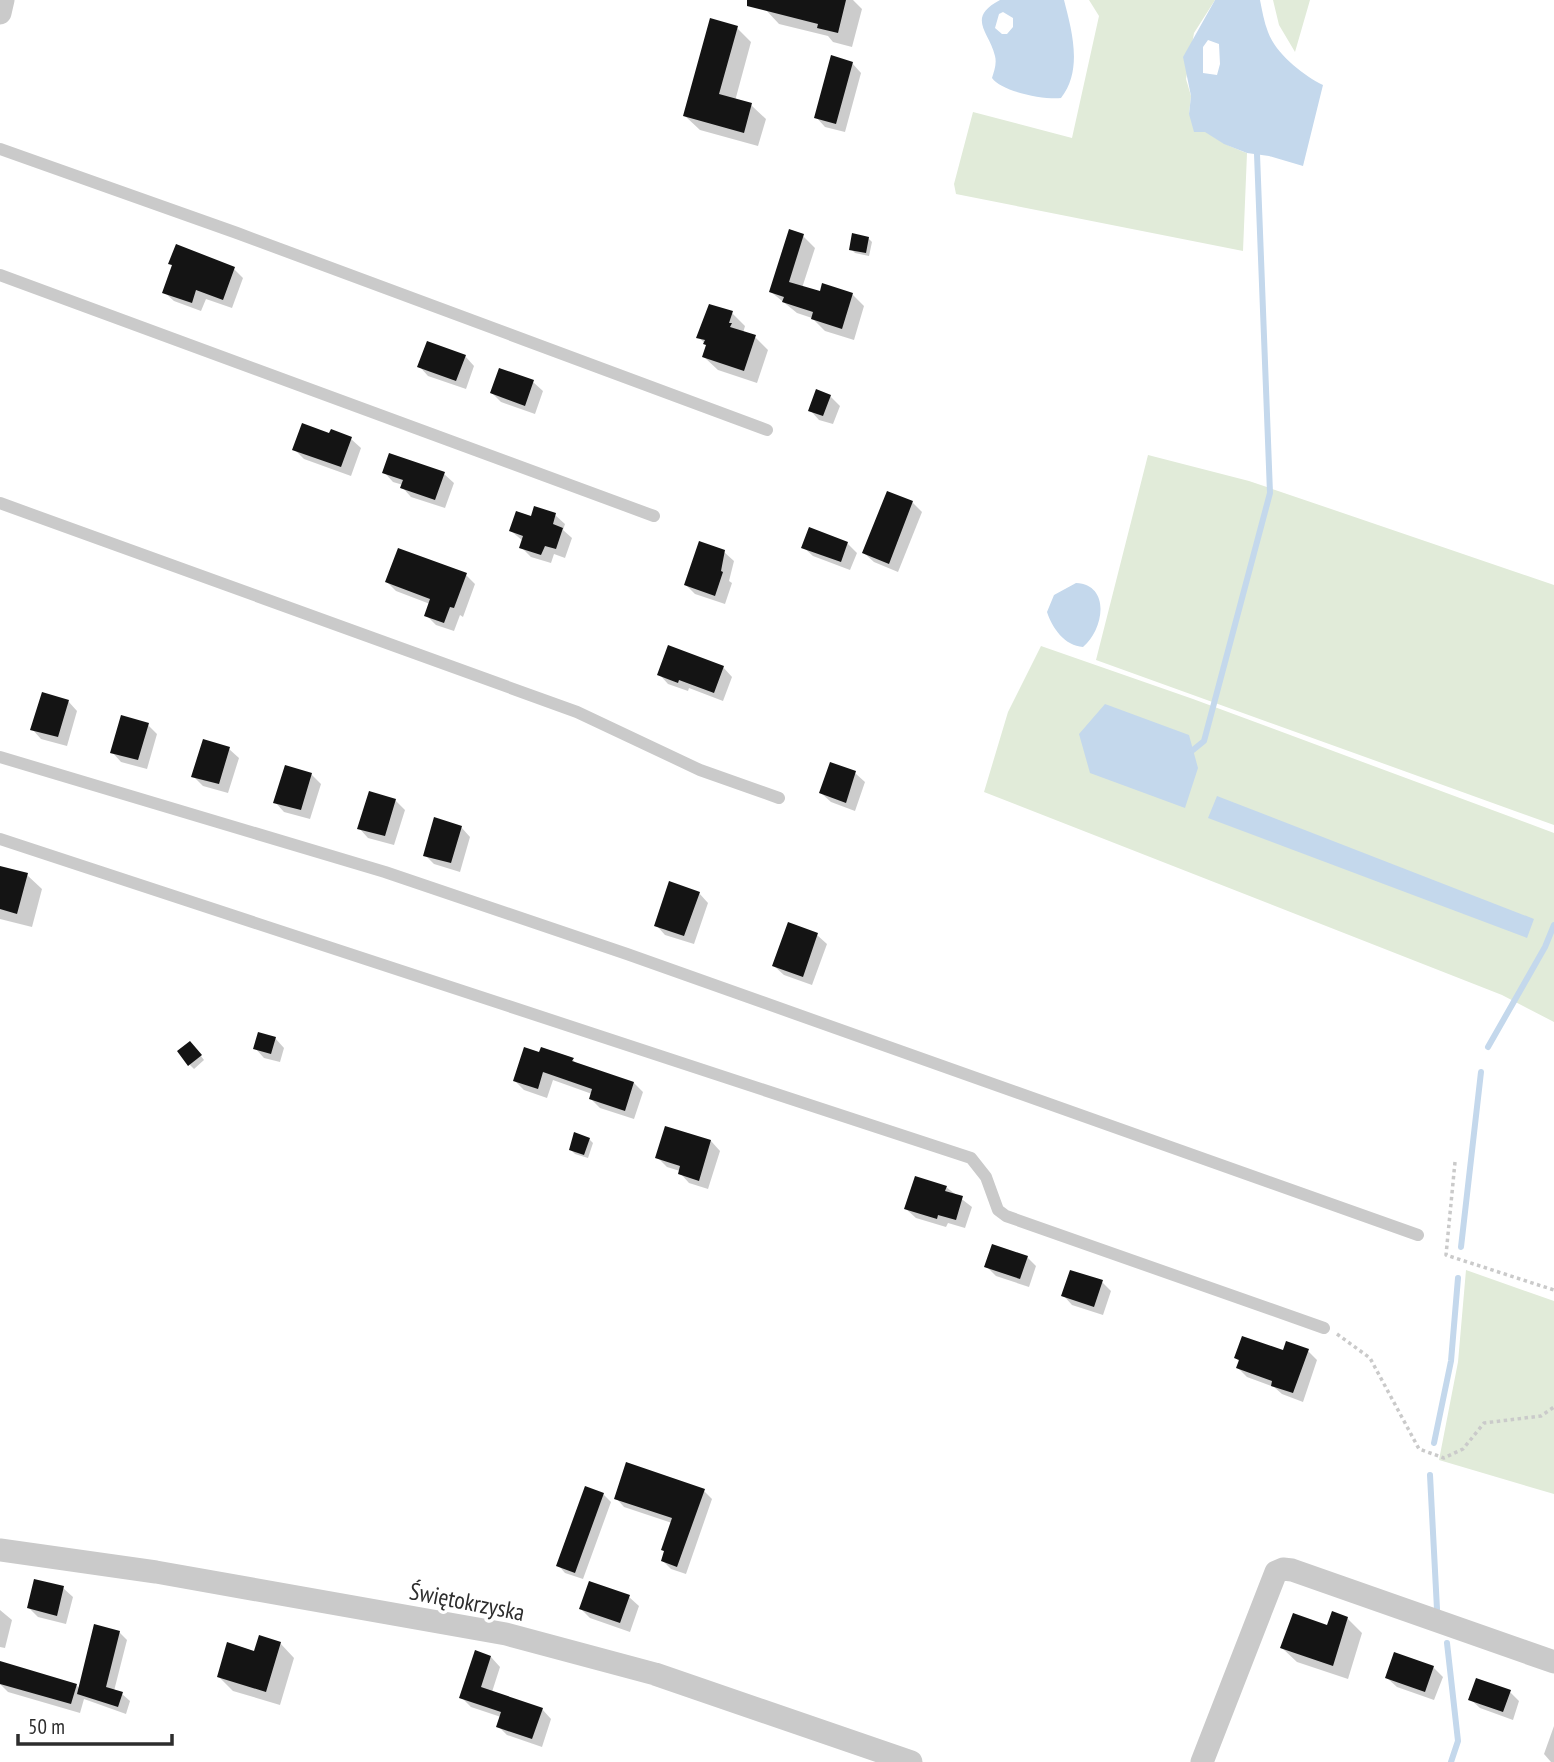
<svg xmlns="http://www.w3.org/2000/svg" width="1554" height="1762" font-family="'PT Sans Narrow',sans-serif">
	<style>
		.green { fill: #e1ebd9 }
		.water { fill: #c4d8ec; fill-rule: evenodd }
		.shadow { fill: #0003 }
		.lines { fill: none; stroke-linecap: round; stroke-linejoin: round }
		.stream { stroke: #c4d8ec; stroke-width: 6 }
		.building { fill: #141414 }
		.path { stroke: #cacaca; stroke-width: 3.5; stroke-dasharray: 3.5 3.5; stroke-linecap: butt }
		.service { stroke: #cacaca; stroke-width: 12 }
		.minor { stroke: #cacaca; stroke-width: 23 }
		.labels { text-anchor: middle; stroke-width: 7; stroke-linejoin: round; paint-order: stroke }
		.street-label { font-size: 24px; fill: #2d2d2d; stroke: #fff }
	</style>
	<rect width="100%" height="100%" fill="#fff"/>
	<path class="green" d="M1089 0H1215L1194 33 1186 79 1191 96 1189 114C1208 135 1220 143 1247 153L1243 251 956 194 954 184 973 112 1072 138 1099 16Z
		M1273 0H1310L1295 52 1279 25Z
		M1148 455 1249 481 1554 585V825L1096 660Z
		M1041 646 1193 699 1554 833V1022L1502 995 984 792 1008 712Z
		M1466 1270 1554 1301V1494L1439 1460 1458 1362Z"/>
	<path class="water" d="M1000 0H1064C1072 31 1083 70 1061 98 1045 100 1002 92 992 78 994 71 997 64 995 56 989 31 966 18 1000 0ZM1003 12 1013 18V27L1007 34H1002L995 28 999 14Z
		M1215 0H1260C1262 10 1264 22 1268 32 1276 54 1303 75 1323 85L1303 166 1269 156 1247 153 1224 144 1205 132H1194L1189 114 1191 96 1183 57ZM1208 40 1219 44 1220 64 1217 75 1203 73V47Z
		M1076 583C1112 585 1103 631 1083 647 1065 646 1052 628 1047 612L1054 595Z
		M1105 704 1189 735 1198 768 1185 808 1090 773 1079 734Z
		M1217 796 1534 919 1527 938 1208 818Z"/>
	<path class="shadow" d="M767 0H853L862 9 852 47 833 42 828 36 779 24 765 9Z
		M737 28 751 42 735 101 751 105 766 119 758 146 700 130 685 116Z
		M852 63 861 73 845 132 825 127 816 117Z
		M803 236 815 248 802 288 821 294H852L864 306 854 340 825 331 812 318 797 313 771 292Z
		M868 238 872 242 869 256 855 253 851 249Z
		M170 264 234 269 243 278 232 308 206 299 201 311 174 301 164 292 174 267Z
		M732 313 745 326 743 333 755 337 768 350 757 383 718 370 704 357 708 346 698 337Z
		M465 356 474 366 466 389 428 376 419 366Z
		M501 370 533 382 543 391 535 414 501 402 492 393Z
		M830 396 840 406 833 424 819 420 810 410Z
		M332 431 351 439 361 448 351 476 304 459 294 449 330 435Z
		M390 455 444 474 454 483 445 508 411 497 402 487 403 485 393 482 384 472Z
		M912 502 922 512 898 572 874 562 864 553Z
		M555 515 565 524 563 530 572 538 565 558 554 554 551 563 531 557 521 547 523 541 511 531 532 518Z
		M847 543 857 553 850 570 813 556 803 547Z
		M724 552 734 561 729 581 732 583 725 604 695 594 686 585Z
		M466 575 475 584 463 617 460 615 454 631 436 625 426 615 430 604 396 591 387 582Z
		M723 667 732 677 723 701 689 688 688 691 668 684 659 674Z
		M68 701 77 711 67 746 41 739 32 729Z
		M148 725 157 734 147 769 121 762 112 752Z
		M229 749 239 758 228 793 203 786 193 776Z
		M855 773 865 782 855 811 831 802 821 793Z
		M311 774 321 784 310 819 284 812 275 802Z
		M395 800 405 810 394 845 368 838 359 828Z
		M461 827 470 837 460 872 434 864 425 855Z
		M0 868 27 875 42 889 32 927 0 919Z
		M699 893 708 903 694 944 665 935 656 925Z
		M817 935 827 944 812 985 784 975 774 966Z
		M275 1038 284 1048 280 1062 264 1058 255 1048Z
		M194 1047 204 1060 194 1069 190 1065Z
		M573 1060 578 1065 634 1083 643 1092 634 1119 600 1108 591 1099 592 1094 553 1080 547 1098 524 1090 515 1081Z
		M589 1139 593 1143 588 1158 575 1154 571 1150Z
		M711 1141 720 1151 708 1189 689 1183 680 1173V1171L667 1167 657 1157Z
		M946 1187 972 1207 965 1228 948 1223 946 1227 916 1218 906 1209Z
		M1027 1257 1036 1266 1029 1287 996 1276 986 1266Z
		M1102 1282 1111 1291 1103 1315 1072 1305 1063 1295Z
		M1308 1351 1317 1360 1303 1402 1282 1394 1274 1387 1247 1377 1238 1368 1240 1362 1236 1358Z
		M704 1491 712 1499 686 1574 671 1569 663 1561 672 1523 624 1507 616 1498Z
		M603 1494 611 1502 583 1579 565 1573 558 1565Z
		M590 1583 629 1597 639 1606 630 1632 590 1618 581 1609Z
		M63 1588 73 1597 66 1624 38 1617 29 1608Z
		M0 1610 12 1620 5 1648 0 1647Z
		M1347 1618 1362 1633 1348 1679 1297 1662 1282 1648Z
		M119 1632 127 1640 114 1691 122 1694 130 1701 126 1714 84 1699 80 1713 8 1692 0 1684V1678L76 1685 80 1689Z
		M280 1643 294 1658 280 1705 233 1691 219 1677 255 1653Z
		M491 1657 500 1667 492 1692 542 1709 551 1719 542 1747 507 1735 498 1726 501 1717 471 1707 461 1697Z
		M1433 1667 1443 1677 1434 1700 1397 1687 1387 1678Z
		M1510 1692 1519 1701 1513 1720 1480 1708 1470 1699Z
		M1554 1726V1762H1551L1544 1754Z"/>
	<g class="lines">
		<path class="stream" d="M1193 750 1204 741 1270 493 1257 154
			M1488 1047 1545 947 1554 925
			M1461 1247 1481 1072
			M1434 1443 1451 1361 1458 1278
			M1430 1475 1437 1609
			M1447 1643 1458 1741 1451 1762"/>
	</g>
	<path class="building" d="M747 0H846L838 33 817 28 818 24 747 6Z
		M710 18 738 26 719 94 752 103 744 133 683 116Z
		M831 55 853 62 836 124 814 118Z
		M789 229 804 234 789 282 820 291 822 283 853 293 842 329 811 319 813 312 782 302 784 297 769 292Z
		M852 233 869 237 866 253 849 250Z
		M176 244 235 267 223 300 196 290 192 303 162 293 172 265 168 264Z
		M709 304 733 311 729 323H732L730 327 756 335 744 371 702 357 706 345 703 344 705 340 696 338Z
		M427 341 466 355 456 381 417 367Z
		M499 368 534 380 525 406 490 393Z
		M816 389 831 395 823 416 808 411Z
		M302 423 329 433 331 429 352 437 341 467 292 450Z
		M389 453 445 472 435 500 400 488 403 480 382 473Z
		M887 491 913 501 889 564 862 553Z
		M534 506 556 513 553 524 563 528 556 549 545 546 541 555 519 548 523 536 509 531 516 511 531 516Z
		M809 527 848 542 841 562 801 548Z
		M699 541 725 550 721 571 723 572 715 596 684 585Z
		M398 548 467 573 454 608 450 607 444 623 424 616 430 599 385 582Z
		M668 645 724 666 714 693 679 680 678 683 657 675Z
		M42 692 69 700 58 737 30 730Z
		M121 715 149 723 138 760 110 753Z
		M203 739 230 747 219 784 191 777Z
		M830 762 856 771 846 803 819 793Z
		M285 765 312 773 301 810 273 803Z
		M369 791 396 799 385 836 357 829Z
		M434 817 462 826 451 863 423 856Z
		M0 866 28 873 17 914 0 909Z
		M669 881 700 892 684 936 654 926Z
		M788 922 818 933 803 977 772 966Z
		M258 1032 276 1037 271 1054 253 1049Z
		M190 1041 202 1055 188 1066 177 1051Z
		M524 1047 539 1052 541 1047 574 1058 572 1061 634 1082 625 1111 589 1099 592 1089 543 1072 538 1089 513 1081Z
		M665 1126 711 1140 699 1181 678 1174 680 1166 655 1158Z
		M574 1132 590 1138 584 1155 569 1150Z
		M915 1176 947 1186 945 1191 963 1196 956 1220 938 1215 937 1219 904 1209Z
		M992 1244 1028 1256 1020 1279 984 1267Z
		M1070 1270 1103 1280 1094 1307 1061 1296Z
		M1242 1336 1283 1350 1286 1341 1309 1349 1293 1393 1271 1386 1272 1381 1236 1368 1239 1360 1234 1358Z
		M626 1462 705 1489 677 1567 661 1561 664 1551 661 1550 672 1518 614 1499Z
		M585 1486 604 1493 575 1573 556 1566Z
		M34 1579 64 1586 57 1616 27 1608Z
		M589 1581 630 1595 620 1623 579 1609Z
		M1332 1611 1348 1617 1333 1666 1280 1648 1293 1613 1327 1625Z
		M94 1624 120 1631 106 1687 123 1692 118 1707 77 1694Z
		M259 1635 281 1642 266 1692 217 1677 227 1642 254 1651Z
		M475 1650 491 1656 481 1687 543 1708 532 1739 496 1727 501 1712 459 1698Z
		M1394 1652 1434 1666 1425 1692 1385 1678Z
		M0 1661 77 1684 71 1704 0 1684Z
		M1476 1678 1511 1690 1503 1712 1468 1700Z"/>
	<g class="lines">
		<path class="path" d="M1455 1162 1446 1255 1554 1290
			M1337 1334 1370 1358 1419 1449 1444 1458 1463 1449 1484 1423 1541 1416 1554 1407"/>
		<path class="service" d="M0 149 237 233 767 430
			M0 275 654 516
			M0 503 577 712 700 770 779 798
			M0 757 385 872 627 954 1418 1235
			M0 839 971 1158 986 1177 998 1210 1006 1216 1324 1328"/>
		<path class="minor" d="M0 13 3 0
			M0 1550 156 1572 506 1634 655 1674 911 1762
			M1202 1762 1276 1572 1283 1569 1292 1570 1554 1662"/>
	</g>
	<g class="labels">
		<g class="street-label">
			<text transform="translate(467 1602) rotate(11)" y="8">Świętokrzyska</text>
		</g>
	</g>
	<path d="M18 1734v10h154v-10" fill="none" stroke="#2d2d2d" stroke-width="3.5"/>
	<text x="28" y="1734" font-size="21" fill="#2d2d2d" stroke="#ffffff" stroke-width="5" paint-order="stroke">50 m</text>
</svg>
